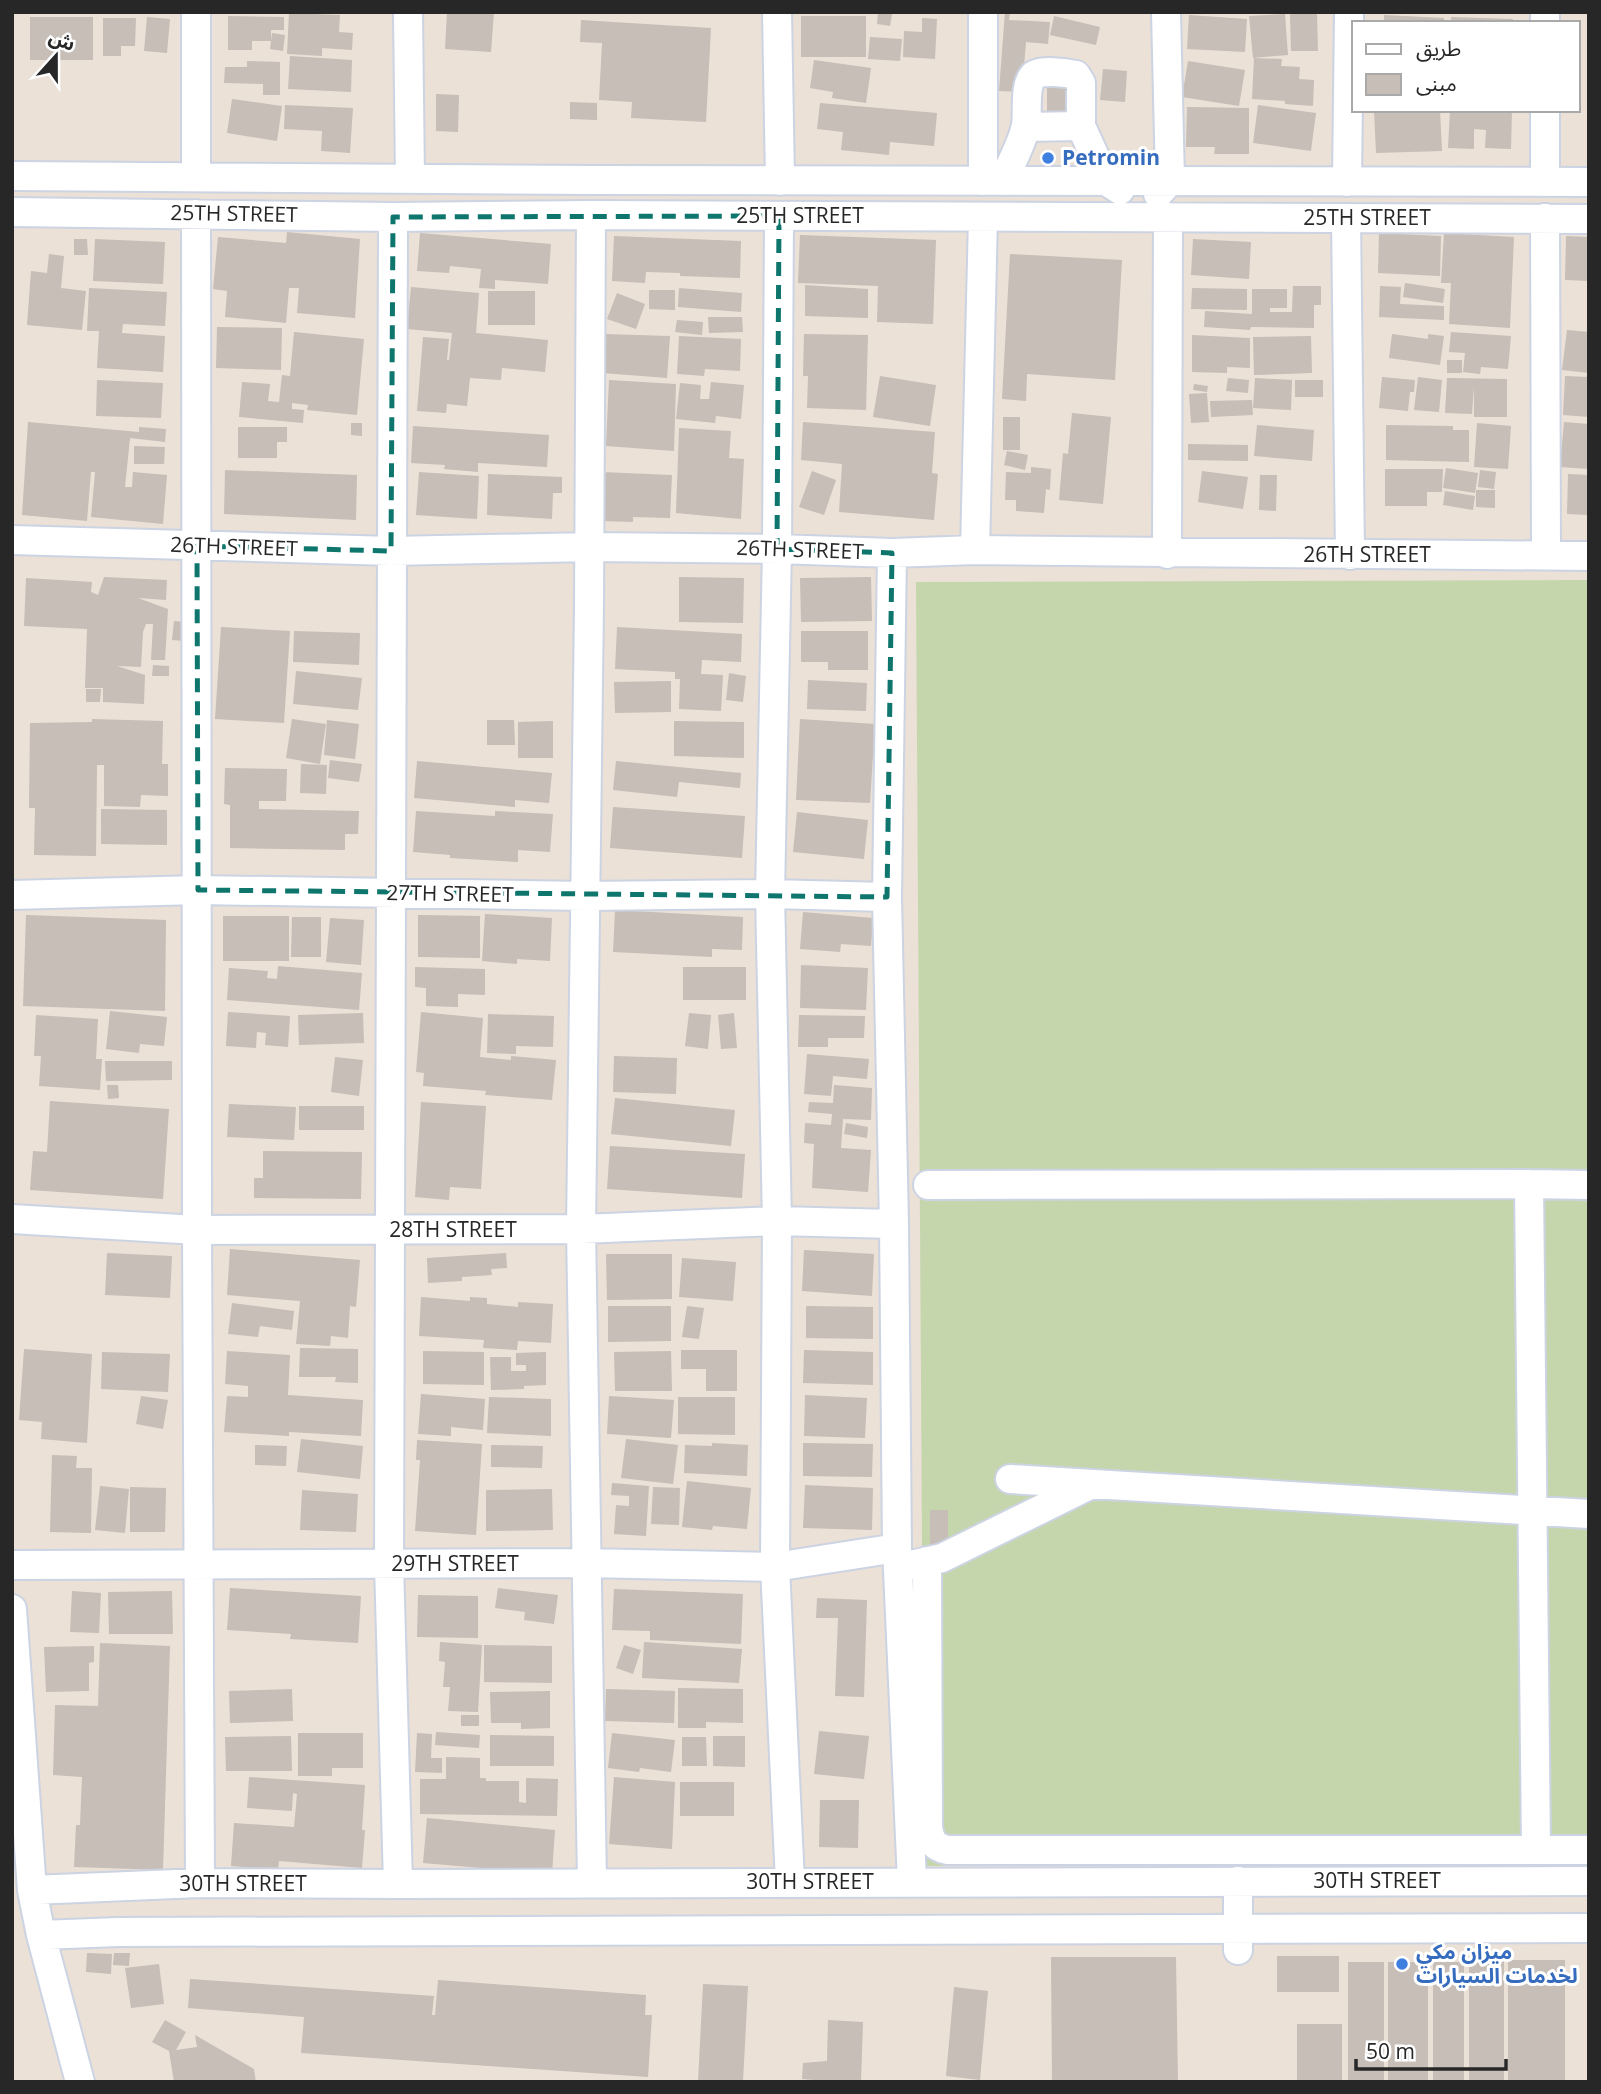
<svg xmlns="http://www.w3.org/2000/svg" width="1601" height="2094" font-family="'Open Sans','Noto Sans Arabic',sans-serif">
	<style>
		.cemetery { fill: #c5d6ad }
		.building { fill: #c6beb7 }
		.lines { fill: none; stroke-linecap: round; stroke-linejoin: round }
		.minor-casing { stroke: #ccd3e2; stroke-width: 32 }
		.minor { stroke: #fff; stroke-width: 28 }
		.marked { fill: none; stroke: #0f766e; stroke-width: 5; stroke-dasharray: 14 9; stroke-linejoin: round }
		.shop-dot { fill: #3f7fe0; stroke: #fff; stroke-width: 2.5 }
		.labels { text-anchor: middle; stroke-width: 6; stroke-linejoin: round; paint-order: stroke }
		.shop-label { font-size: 21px; font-weight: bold; fill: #366cbe; stroke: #fff; text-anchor: start }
		.street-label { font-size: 21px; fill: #272727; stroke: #fff }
	</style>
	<rect width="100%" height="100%" fill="#ebe1d7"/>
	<path class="cemetery" d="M1589 580V1864L924 1866 916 582Z"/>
	<path class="building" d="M447 12H494L491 52 445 49Z
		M878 12 892 14 890 26 877 24Z
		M1005 12H1010L1009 20 1050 22 1048 44 1026 42 1022 92 999 91Z
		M289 13 340 15 339 32 353 33 352 50 322 48V56L287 54Z
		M1285 14 1288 55 1253 58 1249 16Z
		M1290 14H1317L1318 51H1291Z
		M1189 15 1247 19 1245 52 1187 49Z
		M1384 15 1444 18V23H1384Z
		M228 16 284 17V30H271V41H252V50H228Z
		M801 16H866V57H801Z
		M1054 16 1100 27 1096 45 1050 35Z
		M30 17H93V60H30Z
		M147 17 170 19 167 53 144 51Z
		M1451 17 1513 19V23H1451Z
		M103 18H136L135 46H121V56H103Z
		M922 18 937 19 935 59 903 57 904 31 922 32Z
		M581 20 711 28 706 122 631 118 632 102 599 100 602 43 580 42Z
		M272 33 285 35 283 51 270 49Z
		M870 37 902 39 900 61 868 59Z
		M290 56 352 60 351 92 288 89Z
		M1254 58 1282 59 1281 66 1300 67 1299 79 1314 80 1313 106 1285 104V101L1252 99Z
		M814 60 871 68 866 103 832 98 833 92 810 88Z
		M247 61 280 62V95H263V84L224 83 225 67H247Z
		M1188 61 1245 70 1239 106 1182 97Z
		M1103 69 1127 71 1125 102 1100 100Z
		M1047 84H1079V116L1047 117Z
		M436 94 459 95 458 132 436 131Z
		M232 99 282 106 277 141 227 133Z
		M570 102 597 103V120L570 119Z
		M820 103 937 113 934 146 890 142 889 155 841 150 843 132 817 129Z
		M285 105 353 108 350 153 321 151 322 131 284 129Z
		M1258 105 1316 113 1311 151 1253 143Z
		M1187 107 1249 108V154H1214L1215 147H1186Z
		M1374 110H1440L1442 151 1376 153Z
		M1450 110H1512L1511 149 1485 148 1486 130 1474 129V149L1448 148Z
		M287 232 360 239 355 318 297 313 299 288H289L286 323 225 317 227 291 213 289 218 237 286 243Z
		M420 233 551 244 548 284 495 280V289L479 288 481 269 450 266 449 273 417 271Z
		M1379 233 1441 236 1440 276 1378 273Z
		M1444 233 1514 237 1510 328 1449 324 1451 283H1441Z
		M800 235 936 240 933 324 877 322 878 286 798 283Z
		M614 236 741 241 740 278 680 276V273L646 272 645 283 612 281Z
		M1566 236 1589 237V281L1565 280Z
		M74 239H87L88 255H74Z
		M95 239 165 242 163 284 93 281Z
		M1193 239 1251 242 1249 279 1191 275Z
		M49 254 64 256 61 288 86 291 82 330 27 325 31 271 47 273Z
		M1010 254 1122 260 1115 380 1027 374 1026 401 1002 399Z
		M1405 283 1445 289 1443 303 1403 297Z
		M805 285 868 289V318L805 316Z
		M1293 286H1321V305H1314V328L1251 327 1250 330 1204 327 1205 311 1252 314V289H1287V308H1270V312H1292Z
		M1380 286 1401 287 1400 304 1444 306V320L1379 317Z
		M411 287 479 293 476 333 548 340 545 372 502 368 501 380 470 378 467 406 447 404 446 413 417 411 423 337 449 339 447 360H449L452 333 407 329Z
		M89 288 167 292 165 326 123 324 122 333 165 336 163 372 97 368 99 331H87Z
		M679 288 742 293 741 312 678 307Z
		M1192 288 1247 289V310L1191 309Z
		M649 290H675V310L649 309Z
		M488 291H535V325H488Z
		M617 293 645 304 636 329 607 319Z
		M708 317H742L743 332 709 333Z
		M677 320 703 322 702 335 675 332Z
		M217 327 282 328 281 370 216 368Z
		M1567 330 1589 332V373L1562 370Z
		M294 332 364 339 357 415 307 410 308 405 292 403V409L304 410 303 423 239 417 242 382 270 384 268 401 279 402 282 375 290 376Z
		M1451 332 1511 336 1508 369 1481 367 1480 374 1463 372 1465 353 1449 352Z
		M605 334 670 336 667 378 602 373Z
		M804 334 868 335 866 410 807 408 808 376H803Z
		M1392 334 1428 339V334L1444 336 1440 365 1389 358Z
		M1192 335 1250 338V368L1227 367V373L1192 372Z
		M679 336 741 339 740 371 705 369 704 376 677 374Z
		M1311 336 1312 373 1254 375 1253 337Z
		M1447 360H1462V373H1447Z
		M880 376 936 385 930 426 873 417Z
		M1565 376 1589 377V417L1563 415Z
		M1382 377 1415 380 1414 392H1410L1408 411 1379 408Z
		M1418 377 1442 380 1439 412 1414 410Z
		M1228 378 1249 380 1248 393 1226 391Z
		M1255 378 1292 380 1291 410 1253 408Z
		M1447 378 1507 379V417H1474V386L1472 414 1445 413Z
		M97 380 163 383 161 418 96 416Z
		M609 380 676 384 674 451 606 446Z
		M1295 380H1323V397H1295Z
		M711 382 744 385 741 419 716 416 715 423 676 419 680 383 701 385 700 399H709Z
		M1194 384 1208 386 1207 392 1193 390Z
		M1207 393 1209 422 1191 423 1189 394Z
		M1252 400 1253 415 1211 417 1210 401Z
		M1072 413 1111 417 1103 504 1059 500 1063 453 1068 454Z
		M1003 417H1020V450H1003Z
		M28 422 139 432V427L166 429 165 442 130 438 125 487H132L133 472 167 475 163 524 91 517 95 472H91L87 521 22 515Z
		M803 422 935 432 932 473 938 474 934 520 839 512 842 464 801 460Z
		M1564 422 1589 424V469L1560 467Z
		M351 423H362V436L351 435Z
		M1477 423 1511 426 1508 469 1474 467Z
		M1257 425 1314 430 1312 461 1254 456Z
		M1386 425 1453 426V430H1469V462L1386 460Z
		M413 426 549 435 547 467 478 463V472L444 469 445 465 411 463Z
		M238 427H287V442H277V458H238Z
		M679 428 731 431 729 458 744 459 741 519 676 513Z
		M1188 444 1248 445V461L1188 460Z
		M134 446 165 447 164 464H134Z
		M1007 451 1028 455 1025 470 1004 465Z
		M1031 467 1051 469 1050 490 1046 489 1044 513 1016 511V500H1005L1006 472 1031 473Z
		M1446 468 1478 473 1475 493 1443 488Z
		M1385 469H1443L1442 492H1427V506H1385Z
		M225 470 357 475 356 520 224 514Z
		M1480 470 1496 472 1494 489 1478 487Z
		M812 471 836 480 824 515 799 507Z
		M1202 471 1248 477 1243 509 1198 502Z
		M419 472 479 476 477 519 416 515Z
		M601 472 672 475 670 518 633 517V522L599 521Z
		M488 474 562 477V493H553L552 519 487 515Z
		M1568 474 1589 475V515L1567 514Z
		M1260 475H1277L1276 511 1259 510Z
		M1476 490H1495V508L1476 507Z
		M1445 491 1475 496 1473 510 1443 505Z
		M104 577 167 580 166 600 138 598 168 609 165 660H151L153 624H146L143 632 141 667 117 666 145 675 144 704 103 702V688H85L87 629 24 626 26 578 92 582 91 592 98 595Z
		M679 577 744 578 743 623 679 622Z
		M871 577 872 621 801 622 800 578Z
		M174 621 186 622 185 641 172 640Z
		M221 627 290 631 284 723 215 719Z
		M617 627 742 634 741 662 702 660 701 674 723 675 721 711 679 709 680 679H675V672L615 669Z
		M294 631 360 633 359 665 293 662Z
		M801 631H868V670H828V662H801Z
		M153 665 169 666V676H152Z
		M296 671 362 678 358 710 293 704Z
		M729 673 746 676 743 702 726 700Z
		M808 680 867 683 866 711 807 709Z
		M671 681V712L615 713 614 682Z
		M86 689H101L100 702H86Z
		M92 719 163 721 162 764H168V796L141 795 140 807 104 806V765H97L96 856 34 855 35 808H29L30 723 92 722Z
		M292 719 326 724 320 764 286 758Z
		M800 719 875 724 870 803 796 800Z
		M327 720 359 724 355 759 324 755Z
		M487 720H514L515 745H487Z
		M553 721V758H518V722Z
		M674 721 744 722V758L674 756Z
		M330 760 362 764 359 782 328 778Z
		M417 761 552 773 549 803 515 800V807L414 798Z
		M616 761 741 773 740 788 679 782 677 797 613 790Z
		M301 764 327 765 326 794 300 793Z
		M225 768 287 769 286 801H259V809L359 811 358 834H345V850L230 848V805L224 804Z
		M613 807 745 816 742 858 610 848Z
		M101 809 167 810V845L101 844Z
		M416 811 495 816V811L553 814 550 852 518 850V862L450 858V855L413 852Z
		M797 812 868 820 864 859 793 852Z
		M615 910 743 917 742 950 712 949V957L613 952Z
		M803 912 873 918 871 946 841 944 840 952 800 949Z
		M485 914 552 918 550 961 517 959V964L482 961Z
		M26 915 166 920 165 1011 23 1006Z
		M418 915 480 916V958L418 957Z
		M223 916H289V961H223Z
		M292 917H321V957H291Z
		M330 918 364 920 361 965 326 962Z
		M801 965 868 968 866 1010 800 1008Z
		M278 966 362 973 359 1010 227 1000 229 968 268 971 267 978 277 979Z
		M415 967 485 969V995L458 994V1007L426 1006V988L415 987Z
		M683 967H746V1000H683Z
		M110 1011 167 1017 164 1046 140 1044 139 1053 106 1049Z
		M228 1012 290 1016 288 1047 265 1045 266 1033 257 1032 256 1048 226 1046Z
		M421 1012 483 1018 480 1057 511 1060V1056L556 1060 552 1100 485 1095 486 1091 423 1086 424 1073 416 1072Z
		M363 1013 364 1043 299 1045 298 1015Z
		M689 1013 711 1015 708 1049 685 1046Z
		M734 1013 737 1048 721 1049 718 1015Z
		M488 1014 554 1016 553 1047 516 1046V1054L487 1053Z
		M36 1015 98 1019 96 1059H102L100 1090 39 1086 41 1056H34Z
		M799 1015 865 1016 864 1038H828V1047H798Z
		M807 1054 869 1059 867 1079 833 1076 831 1096 804 1094Z
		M614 1056 677 1058 676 1094 613 1092Z
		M335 1057 363 1060 359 1096 331 1092Z
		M105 1061H172V1080L106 1081Z
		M107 1085H118L119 1098 108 1099Z
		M834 1085 872 1088 871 1120 843 1119 841 1148 871 1150 868 1192 812 1188 814 1144 804 1143 805 1123 831 1125 832 1114 808 1112 809 1102 833 1103Z
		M615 1098 735 1110 731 1146 611 1134Z
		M50 1101 169 1109 163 1199 30 1190 33 1151 47 1152Z
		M421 1102 486 1106 481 1189 450 1187 449 1200 415 1197Z
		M229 1104 296 1107 294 1140 227 1137Z
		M299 1106H364V1130H299Z
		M846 1123 868 1127 867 1138 844 1134Z
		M610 1146 745 1154 742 1198 607 1189Z
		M263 1151 362 1152 361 1199 254 1198V1178H263Z
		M230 1249 360 1260 356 1307 350 1306 348 1338 331 1336 330 1346 296 1344 300 1301 227 1295Z
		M804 1250 874 1254 872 1296 802 1291Z
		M107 1253 172 1256 170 1298 105 1295Z
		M506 1253 507 1268 491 1269 492 1275 462 1277V1281L428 1283 427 1258Z
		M606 1254H672V1299L607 1300Z
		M682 1258 736 1262 733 1301 679 1297Z
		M421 1297 470 1301V1297L487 1298V1304L518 1307V1302L553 1304 551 1343 518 1341 517 1350 483 1348 484 1340 419 1336Z
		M232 1303 294 1311 292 1330 260 1326 258 1337 228 1334Z
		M608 1306H671V1341L608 1342Z
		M687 1306 704 1308 699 1339 682 1337Z
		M806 1306 873 1307V1339L806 1338Z
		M300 1348 358 1349V1383L335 1382 336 1377H299Z
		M24 1349 92 1354 87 1443 41 1439 42 1422 19 1420Z
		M681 1350H737V1391H706V1369H681Z
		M804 1350 873 1352V1385L803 1383Z
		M227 1351 290 1355 288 1395 363 1400 361 1436 289 1432V1436L224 1432 227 1396 248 1397V1386L225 1384Z
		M423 1351 484 1352V1385L423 1384Z
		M671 1351 672 1391H615L614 1352Z
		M102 1352 170 1354 168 1392 101 1389Z
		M546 1352V1385L524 1386V1389L491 1390 490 1357H511V1371H526V1365H516V1353Z
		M421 1394 485 1399 483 1430 451 1427V1436L418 1434Z
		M805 1395 867 1398 865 1438 804 1436Z
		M141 1396 168 1400 163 1429 136 1424Z
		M609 1396 674 1400 671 1438 607 1434Z
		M489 1397 551 1399V1436L487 1433Z
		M678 1397H735V1435L678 1434Z
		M301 1439 363 1446 360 1479 297 1472Z
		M626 1439 678 1445 673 1484 621 1478Z
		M417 1440 482 1444 476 1535 415 1531 420 1460H416Z
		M712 1443 748 1445 747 1476 684 1473 685 1445 712 1446Z
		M803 1443 873 1444 872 1477 803 1476Z
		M255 1445 287 1446 286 1466 255 1465Z
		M491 1445 543 1446 542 1468 491 1467Z
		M52 1455 77 1456 76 1468H92L91 1533 50 1532Z
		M687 1481 751 1488 747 1529 713 1526 712 1530 682 1527Z
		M612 1483 649 1486 646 1536 614 1534 616 1505 629 1506V1496L611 1495Z
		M805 1485 873 1488 872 1530 803 1528Z
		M100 1486 129 1489 125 1533 95 1530Z
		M130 1487 166 1488 165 1532H130Z
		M653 1487 680 1488 679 1525 651 1524Z
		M552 1489 553 1530 486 1531V1490Z
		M302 1490 358 1494 356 1532 300 1530Z
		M930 1510H948V1549H930Z
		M230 1588 361 1596 358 1643 290 1639 291 1634 227 1630Z
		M498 1588 558 1595 554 1624 524 1620 525 1612 495 1608Z
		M614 1589 743 1594 741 1644 650 1640V1631L612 1630Z
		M72 1591 101 1593 99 1633 70 1632Z
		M172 1591 173 1634H109L108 1592Z
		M418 1595 478 1596V1638L417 1637Z
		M817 1598 867 1600 864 1697 835 1696 838 1618H816Z
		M440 1642 482 1645 478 1712 448 1711 450 1687H443L445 1662 439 1661Z
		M644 1642 742 1649 739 1683 642 1678Z
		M100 1643 170 1646 163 1870 74 1867 76 1825H80L82 1777 53 1775 55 1705 98 1706Z
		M484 1645 552 1646V1683L484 1682Z
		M624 1645 641 1650 633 1674 616 1668Z
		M94 1646V1662L89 1663V1691L46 1692 44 1647Z
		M678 1688 743 1689V1723L706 1722V1728H678Z
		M292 1689 293 1721 230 1723 229 1691Z
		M606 1689 675 1691 674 1723 605 1721Z
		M550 1691V1728L521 1729V1723H491L490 1692Z
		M461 1715H479V1726H461Z
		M819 1731 869 1736 864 1779 814 1774Z
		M436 1732 480 1735 479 1748 435 1745Z
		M298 1733H363V1768H332V1776H298Z
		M417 1733 432 1734 431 1758H442V1773L415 1772Z
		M612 1733 675 1740 671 1772 640 1768 639 1772 608 1768Z
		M490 1735 554 1736V1766H490Z
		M291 1736 292 1771H226L225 1737Z
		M713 1736H745V1767L713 1766Z
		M682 1737H706L707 1766H682Z
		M446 1757 480 1758V1778H486V1781H519V1802L526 1803V1778L558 1779 557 1816 420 1814V1779H446Z
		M249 1777 365 1785 362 1830H365L362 1868 279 1861 278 1870 231 1866 234 1823 294 1827 297 1794 293 1793 292 1811 247 1808Z
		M614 1777 675 1782 672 1849 609 1844Z
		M680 1782H734V1816H680Z
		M820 1800H859L858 1848 819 1847Z
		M427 1818 555 1830 552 1874 423 1863Z
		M87 1953 112 1954 111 1974 86 1972Z
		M114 1953H130L129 1966 113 1965Z
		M1277 1956H1339V1992H1277Z
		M1051 1957H1176L1178 2082H1052Z
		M1469 1958H1504V2082H1469Z
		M1508 1960H1565V2082H1508Z
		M1348 1962H1384V2082H1348Z
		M1388 1962H1428V2082H1388Z
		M1433 1962H1464V2082H1433Z
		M159 1964 164 2004 131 2008 125 1968Z
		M190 1979 434 1996 432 2015H435L438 1980 646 1995 645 2015H652L648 2077 301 2053 304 2017 188 2008Z
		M703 1984 748 1986 743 2082H698Z
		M954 1987 988 1991 980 2080 946 2076Z
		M165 2020 186 2032 176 2050 197 2047 195 2035 254 2069 256 2082H174L169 2051 152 2042Z
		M828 2020 863 2022 861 2082H814V2080L802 2079 803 2063 827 2061Z
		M1297 2024H1342V2082H1297Z"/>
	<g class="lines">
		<defs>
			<path id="minor" d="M196 12V177
				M408 12 410 179
				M777 12 780 181
				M983 12V181
				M1545 12V23
				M1545 110V182
				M1026 127 1081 126
				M12 176 591 180 1589 182
				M1003 181C1010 165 1023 142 1026 125 1028 113 1024 86 1033 76 1039 69 1067 73 1076 75L1081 83V126L1106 181 1120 190
				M1347 182 1349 12
				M1158 194 1170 181 1166 12
				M12 212 393 217 591 215 1589 219
				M196 214 197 1230 200 1883
				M591 215 589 605 581 1229 592 1882
				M779 216 777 549 770 894 777 1221 775 1567 790 1882
				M393 217 389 1564 398 1884
				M1346 218 1350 555
				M1545 218 1546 555
				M12 540 391 551 589 547 777 549 892 553 975 550 1589 556
				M975 550 983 217
				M892 553 887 897 894 1224 897 1548 912 1882
				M1167 554 1168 217
				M12 895 198 890 585 896 770 894 887 897
				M1529 1184 1536 1850
				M928 1185 1529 1184 1589 1185
				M12 1219 197 1230 581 1229 777 1221 894 1224
				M1010 1479 1589 1514
				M927 1561 928 1828C931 1841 933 1847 948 1850H1589
				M12 1565 586 1563 775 1567 897 1548
				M911 1565 942 1558 1090 1485
				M12 1609 32 1890 41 1935 80 2082
				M1238 1881V1950
				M32 1890 200 1883 398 1884 1589 1881
				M41 1935 118 1932 1589 1928"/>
		</defs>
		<use href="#minor" class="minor-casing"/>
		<use href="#minor" class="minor"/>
	</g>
	<path class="marked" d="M779 216 777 549 892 553 887 897 198 890 197 546 391 551 393 217Z"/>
	<g class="shop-dot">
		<circle cx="1048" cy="158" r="7"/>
		<circle cx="1402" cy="1964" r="7"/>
	</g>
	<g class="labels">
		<g class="shop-label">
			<text x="1062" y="165">Petromin</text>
			<text x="1416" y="1959">ميزان مكي<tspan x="1416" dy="24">لخدمات السيارات</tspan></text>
		</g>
		<g class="street-label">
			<text transform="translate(234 214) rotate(1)" y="7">25TH STREET</text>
			<text x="800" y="223">25TH STREET</text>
			<text x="1367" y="225">25TH STREET</text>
			<text transform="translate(234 547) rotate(2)" y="7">26TH STREET</text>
			<text transform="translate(800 550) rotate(2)" y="7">26TH STREET</text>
			<text x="1367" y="562">26TH STREET</text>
			<text transform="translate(450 894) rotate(1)" y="7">27TH STREET</text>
			<text x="453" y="1237">28TH STREET</text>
			<text x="455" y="1571">29TH STREET</text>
			<text x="1377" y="1888">30TH STREET</text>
			<text x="810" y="1889">30TH STREET</text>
			<text x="243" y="1891">30TH STREET</text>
		</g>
	</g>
	<rect width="1601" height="2094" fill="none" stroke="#272727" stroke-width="28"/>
	<rect x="1352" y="21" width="228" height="91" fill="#ffffff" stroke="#a9a9a9" stroke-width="2"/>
	<rect x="1366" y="44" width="35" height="10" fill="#ffffff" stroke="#a9a9a9" stroke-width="2"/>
	<text x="1416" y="56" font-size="21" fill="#272727">طريق</text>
	<rect x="1366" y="74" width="35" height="21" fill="#c6beb7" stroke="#a9a9a9" stroke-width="2"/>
	<text x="1416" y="91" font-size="21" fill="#272727">مبنى</text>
	<g transform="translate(56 56) rotate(21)" stroke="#ffffff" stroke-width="5" paint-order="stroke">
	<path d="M0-5L12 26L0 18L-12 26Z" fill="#272727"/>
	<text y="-10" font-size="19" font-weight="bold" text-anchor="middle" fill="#272727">ش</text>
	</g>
	<path d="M1356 2059v10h150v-10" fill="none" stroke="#272727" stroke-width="3.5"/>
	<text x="1366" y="2059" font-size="21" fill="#272727" stroke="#ffffff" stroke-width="5" paint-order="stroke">50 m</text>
</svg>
